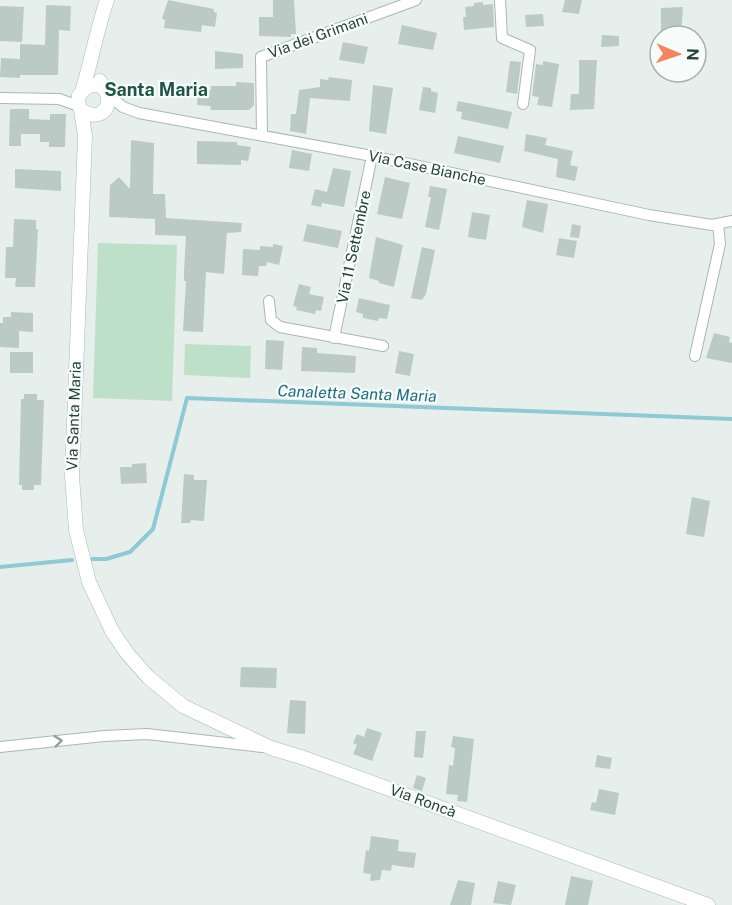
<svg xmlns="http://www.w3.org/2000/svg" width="732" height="905" font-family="'Public Sans',sans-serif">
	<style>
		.green { fill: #bfe0c8 }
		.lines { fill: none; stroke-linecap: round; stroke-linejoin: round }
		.stream { stroke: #8ec9d4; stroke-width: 4 }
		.building { fill: #bbcac4 }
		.street-casing { stroke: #a8b8b2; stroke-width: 12 }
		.secondary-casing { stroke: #a4bbb3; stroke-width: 15 }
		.street { stroke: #fff; stroke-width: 10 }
		.secondary { stroke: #fff; stroke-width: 14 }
		.oneway { stroke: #92a09c }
		.labels { text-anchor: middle; stroke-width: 4.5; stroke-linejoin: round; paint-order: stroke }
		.street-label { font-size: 15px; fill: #24423a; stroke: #f7fbf9 }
		.water-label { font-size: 16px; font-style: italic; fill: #1c6f80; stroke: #f7fbf9 }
		.quarter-label { font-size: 18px; font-weight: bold; fill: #1f5548; stroke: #f7fbf9 }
	</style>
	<rect width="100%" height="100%" fill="#e6efeb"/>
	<path class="green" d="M98 243 177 245 172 401 93 398Z
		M185 344 251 346 250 378 184 375Z"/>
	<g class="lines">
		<path class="stream" d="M92 559H106L130 552 153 529 187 398 732 419
			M0 567 72 560"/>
	</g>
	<path class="building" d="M168 0 214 9V12L217 13 215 27 202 25 201 32 164 28 165 20 162 19Z
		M273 0H294L296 34H291V37L259 36V17H273Z
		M565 0H582L579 14 562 12Z
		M483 2V5L493 4 494 27 464 30 463 17H466L465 7 474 6V3Z
		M46 5 71 6 70 31 59 30 58 75H20V78L0 77 1 58 20 59V44L45 45Z
		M0 6 24 7 22 42 0 41Z
		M683 7 681 36 661 34V8Z
		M543 14 544 26 526 27 525 15Z
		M402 25 437 33 433 50 398 44Z
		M602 35 619 36V46L601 47Z
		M343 42 368 47 364 64 339 60Z
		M215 51 243 54V68L215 69Z
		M579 60H597L594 109 570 110 571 94H579Z
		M510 61 521 62 517 94 506 92Z
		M543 61 559 64 552 107 537 105 539 97 532 96 536 64 543 65Z
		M329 77 352 80 350 101 310 98 306 134 290 131 291 114H296L299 90 320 87V79L328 80Z
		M236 82 254 83V105L249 110H210L211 106 197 105 198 89 211 90V86H236Z
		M373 85 393 88 386 134 369 131Z
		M423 87 431 88V91L438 93 435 113 419 110Z
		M458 101 512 112 508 129 461 119 462 112 456 111Z
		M10 109H29V119L50 120V114H66L65 147H49V142H40V134H21V146H9Z
		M526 134 547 138 545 145 573 151 570 165 578 167 575 181 556 177 558 159 524 151Z
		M458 136 504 146 500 163 454 153Z
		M131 140 154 143 153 194H165L166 218 242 223 241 232 227 233 224 274 206 272 203 332 183 331 186 281H184V271L186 236 155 235V219L109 217 110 185 119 177 130 189Z
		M197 141 237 142V145L251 147 248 161 241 160V165L197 164Z
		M292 150 312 154 309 171 289 168Z
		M333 168 351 171 344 207 322 203 321 207 311 205 315 189 327 192Z
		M15 169 61 171V191L15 188Z
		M385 177 410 183 402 219 377 214Z
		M430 186 447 189 439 230 425 227 431 197H428Z
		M527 200 548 204 543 233 522 227Z
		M472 212 490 215 486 240 468 237Z
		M14 219 36 220V229H38L35 287H15L16 278H5L6 247H13Z
		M307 224 342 231 338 248 303 241Z
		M572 224 581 226 579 238 570 237Z
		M376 237 403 245 394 287 379 283V281L369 278Z
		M559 238 577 241 574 258 556 255Z
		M273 244 283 246 279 265 267 262 266 266H259L258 276 242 275 243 249 260 250V246L273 247Z
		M422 247 435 250 426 294 422 300 411 298Z
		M299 284 311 287 309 294 324 297 321 311 316 310 315 314 296 310 297 307 293 306Z
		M359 298 390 305 387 319 379 318 378 321 363 318V314L356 312Z
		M11 312 33 313V332L19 331V348L0 347V323H3V317H11Z
		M714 333 730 337 729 342 732 343V363L706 358Z
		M266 340 284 341 282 370 265 369Z
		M302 347 317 348V353L356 356 355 373 301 371Z
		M399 351 414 354 410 376 395 373Z
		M10 352H33V373H10Z
		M24 394H37V400H44L41 485H34V490H22V485H19L21 399H24Z
		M146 463 147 483 121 484 120 467H132V464Z
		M184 474 194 475V480H207L204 521 191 520 190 523H181Z
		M692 497 710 501 704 537 686 534Z
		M241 667 277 668 276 688 240 687Z
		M290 700 306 701 305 734 287 733Z
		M367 728 382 733 372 761 353 754 357 745 353 743 357 734 364 737Z
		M416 731H426L423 758 414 757Z
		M453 736 474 739 467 802 457 801 458 795 446 794 449 765 453 766 455 748 451 747Z
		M597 755 612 758 610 769 595 767Z
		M417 775 426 778 422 791 413 788Z
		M599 789 619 793 615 815 590 810 592 802 596 803Z
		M371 836 399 840 398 851 416 853 414 868 392 865 391 871 382 870 380 880 370 881 371 874 363 873 366 850 369 851Z
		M571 876 593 881 588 905H565Z
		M458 880 475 883 471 905H450Z
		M498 881 516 885 511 905 493 903Z"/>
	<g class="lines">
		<defs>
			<path id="street" d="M500 0 502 38 530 50 523 104
				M107 94 123 107 139 113 372 156 649 215 712 225 732 221
				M0 98 59 99 79 106
				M262 136 261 57 416 0
				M269 301 271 320 280 327 383 346
				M334 338 372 156
				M695 356 720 244 718 224
				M0 747 104 736 147 734 262 747"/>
			<path id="secondary" d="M102 87 97 85 88 86 79 95 78 103 81 110 85 136 72 476 76 530 89 582 112 631 127 653 148 677 183 706 271 748 304 758 708 905
				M83 88C92 59 97 29 107 0
				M81 110C92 119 110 115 108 98 107 91 102 87 100 81"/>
		</defs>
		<use href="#street" class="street-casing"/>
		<use href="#secondary" class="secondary-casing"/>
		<use href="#street" class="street"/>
		<use href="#secondary" class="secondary"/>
	</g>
	<defs><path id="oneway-chevron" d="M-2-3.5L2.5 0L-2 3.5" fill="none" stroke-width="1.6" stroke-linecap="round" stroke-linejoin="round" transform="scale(1.5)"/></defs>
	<use class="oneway" href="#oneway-chevron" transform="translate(58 741) rotate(-6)"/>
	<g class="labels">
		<g class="street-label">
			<text transform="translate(318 36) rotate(-20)" y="5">Via dei Grimani</text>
			<text transform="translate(427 168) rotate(12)" y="5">Via Case Bianche</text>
			<text transform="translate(354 247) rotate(-78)" y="5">Via 11 Settembre</text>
			<text transform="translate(74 416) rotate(-88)" y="5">Via Santa Maria</text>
			<text transform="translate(423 801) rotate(20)" y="5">Via Roncà</text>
		</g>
		<g class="water-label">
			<text transform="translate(357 393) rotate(2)" y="6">Canaletta Santa Maria</text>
		</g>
		<g class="quarter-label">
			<text x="156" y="96">Santa Maria</text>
		</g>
	</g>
	<g transform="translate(678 54) rotate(92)"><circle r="28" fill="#f7fbf9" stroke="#a3b1ad" stroke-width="1.5"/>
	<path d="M0-4.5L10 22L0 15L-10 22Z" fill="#f4845f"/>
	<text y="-9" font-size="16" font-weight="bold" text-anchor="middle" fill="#24423a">N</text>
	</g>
</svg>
